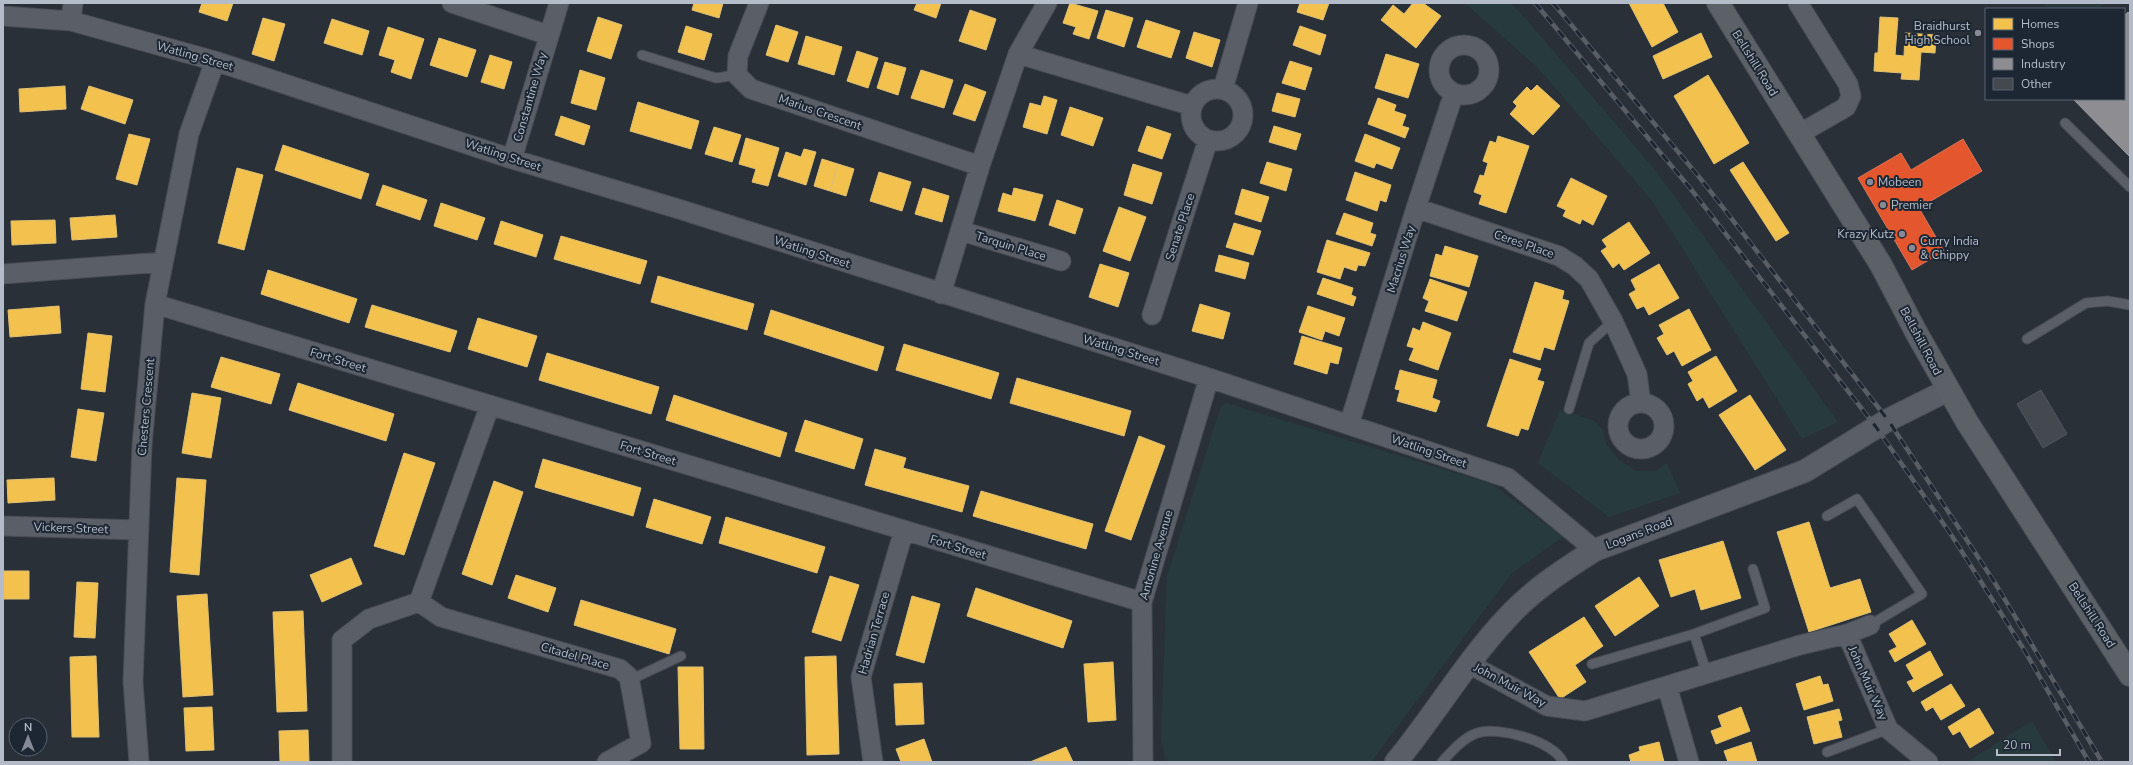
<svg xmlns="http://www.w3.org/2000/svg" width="2133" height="765" font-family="'Nunito Sans',sans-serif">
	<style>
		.green { fill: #273a3e }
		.homes { fill: #f2c14e; stroke: #dfc073 }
		.shops { fill: #e4572e; stroke: #d6755c }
		.industry { fill: #8d8d92; stroke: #999ba2 }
		.building { fill: #444950; stroke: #52575f }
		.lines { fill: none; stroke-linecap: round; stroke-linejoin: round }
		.service-casing { stroke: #484c53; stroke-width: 11 }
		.minor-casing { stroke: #484c53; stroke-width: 21 }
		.tertiary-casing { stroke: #484c53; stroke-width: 24 }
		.primary-casing { stroke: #484c55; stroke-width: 24 }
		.service { stroke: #5a5e66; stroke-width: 9 }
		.minor { stroke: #5a5e66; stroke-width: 19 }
		.tertiary { stroke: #5a5e66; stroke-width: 22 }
		.primary { stroke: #5c6168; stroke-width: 22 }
		.rail-casing { stroke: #595d64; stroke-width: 4.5 }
		.rail { stroke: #1d2633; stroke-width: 3; stroke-dasharray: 9; stroke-linecap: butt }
		.poi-dot { fill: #848b96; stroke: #1d2633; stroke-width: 1.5 }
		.labels { text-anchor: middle; stroke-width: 4; stroke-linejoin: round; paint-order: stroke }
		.poi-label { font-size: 12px; fill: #b4bcc9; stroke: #1d2633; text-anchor: start }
		.street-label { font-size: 12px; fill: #b4bcc9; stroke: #1d2633 }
	</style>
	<rect width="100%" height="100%" fill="#2a3038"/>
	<path class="green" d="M1465 3H1511L1526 19 1655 170 1765 320 1838 422 1802 439 1653 202 1539 69Z
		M2042 3H2105L2100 9H2048Z
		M1227 403 1492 484 1563 537 1512 573 1371 762H1166L1161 738 1167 576 1221 406Z
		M1560 410 1593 420 1603 430 1606 444 1619 460 1636 471H1655L1667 463 1680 493 1609 517 1538 463Z
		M2032 721 2056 762H1967Z"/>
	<path class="homes" d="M202 3H233L227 21 199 12Z
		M694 3H723L719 18 692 10Z
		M917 3H941L936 18 914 10Z
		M1070 3 1098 11 1089 39 1073 34 1076 27 1063 23Z
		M1300 3H1329L1323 20 1297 12Z
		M1413 3H1423L1441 16 1416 48 1381 20 1393 5 1404 14Z
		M1629 3H1663L1678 32 1652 47Z
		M970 10 996 19 986 50 959 41Z
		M1106 10 1133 18 1124 47 1097 38Z
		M598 17 622 25 611 59 587 51Z
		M1880 17 1898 18 1895 55 1904 56 1905 33 1936 35 1935 53 1921 52 1919 80 1901 79 1902 73 1874 71 1875 53H1878Z
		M263 18 285 24 274 61 252 54Z
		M332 19 369 31 362 55 324 43Z
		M1146 20 1180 31 1171 58 1137 47Z
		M776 25 798 32 788 62 766 55Z
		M686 26 712 34 704 60 678 52Z
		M1300 26 1326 35 1320 55 1293 45Z
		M388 27 424 39 411 79 391 72 395 60 379 55Z
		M1194 32 1220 40 1212 67 1186 58Z
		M1701 33 1712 57 1663 79 1653 56Z
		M806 36 842 47 834 75 798 64Z
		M439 38 476 50 467 77 430 65Z
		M857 51 878 58 868 88 847 81Z
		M1386 54 1419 64 1408 98 1375 88Z
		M490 55 512 62 504 89 481 82Z
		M1290 61 1312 68 1305 90 1282 83Z
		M885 62 906 68 898 95 877 88Z
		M580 70 605 78 596 110 571 103Z
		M921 70 953 80 944 108 911 98Z
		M1708 75 1749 143 1714 164 1674 96Z
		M965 84 986 92 975 121 953 114Z
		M1537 85 1560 106 1533 135 1510 114 1517 106 1513 102 1527 87 1531 91Z
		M65 86 66 109 20 112 19 89Z
		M89 86 133 100 125 124 81 109Z
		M1277 93 1300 99 1295 117 1272 111Z
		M1044 96 1057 100 1047 134 1023 127 1030 103 1041 106Z
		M1378 98 1396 105 1394 111 1406 115 1402 126 1409 128 1405 138 1368 124Z
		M638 102 699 121 691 149 630 131Z
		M1070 107 1103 118 1093 146 1061 135Z
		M561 116 590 126 584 145 555 135Z
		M1147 126 1171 134 1162 159 1138 151Z
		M1274 126 1301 134 1296 150 1269 142Z
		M714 127 741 135 732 162 705 154Z
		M129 134 150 139 137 185 116 179Z
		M1365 134 1400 148 1392 169 1376 163 1374 168 1355 161Z
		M1498 136 1529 146 1506 213 1479 204 1482 195 1474 192 1480 175 1484 176 1488 163 1483 161 1490 141 1496 143Z
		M746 138 779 148 768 186 752 182 756 169 739 164Z
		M283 145 369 174 361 199 275 170Z
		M804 149 816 152 806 185 778 176 786 152 801 157Z
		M822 159 838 164 830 191 814 186Z
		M1267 162 1292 169 1286 191 1260 183Z
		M1743 162 1789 233 1776 241 1730 170Z
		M838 164 854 169 846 196 830 191Z
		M1133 164 1162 173 1152 204 1124 195Z
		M237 168 263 175 244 250 218 243Z
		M879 172 911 182 902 211 870 201Z
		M1355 172 1391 185 1386 202 1380 200 1377 211 1346 200Z
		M1571 178 1607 196 1593 225 1582 219 1580 224 1563 216 1566 210 1557 206Z
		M383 185 427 200 420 220 376 205Z
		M923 188 949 196 942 222 915 214Z
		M1014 188 1043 195 1035 221 998 211 1003 193 1012 196Z
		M1242 189 1269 197 1261 222 1235 214Z
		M1057 200 1083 209 1075 234 1049 225Z
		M441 203 485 218 477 240 434 226Z
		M1119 207 1146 217 1130 261 1103 251Z
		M1344 213 1373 223 1370 233 1376 235 1372 246 1336 234Z
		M115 215 117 237 72 240 70 218Z
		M55 220 56 243 12 245 11 221Z
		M501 221 543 235 536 257 494 244Z
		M1629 222 1650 253 1624 270 1619 263 1613 268 1601 251 1607 247 1602 240Z
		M1234 223 1261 231 1253 255 1226 247Z
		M561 236 647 261 640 284 554 259Z
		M1327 240 1370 253 1365 266 1358 265 1356 271 1344 267 1340 279 1317 272Z
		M1445 246 1478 256 1469 287 1430 276 1436 254 1442 256Z
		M1219 255 1249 263 1245 279 1215 271Z
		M1100 264 1129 273 1118 307 1089 297Z
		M1659 264 1679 298 1649 315 1644 306 1637 309 1629 294 1636 290 1631 280Z
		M268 270 357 299 349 323 261 294Z
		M658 276 754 304 747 330 651 302Z
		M1323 278 1353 288 1351 295 1356 297 1353 306 1317 294Z
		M1430 279 1467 292 1457 321 1425 311 1429 301 1423 298Z
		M1535 282 1564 291 1562 299 1569 301 1554 350 1544 347 1540 360 1513 352Z
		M1200 304 1230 313 1223 339 1192 331Z
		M372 305 457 331 450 352 365 327Z
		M59 306 61 333 10 337 8 310Z
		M1308 306 1345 318 1339 336 1325 331 1322 340 1299 332Z
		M1689 309 1711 350 1682 366 1674 351 1667 355 1657 338 1664 334 1659 325Z
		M771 310 884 347 877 371 764 334Z
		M478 318 537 336 527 367 468 349Z
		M1423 322 1451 333 1438 370 1409 360 1414 348 1407 346 1413 328 1420 331Z
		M88 333 112 336 105 392 81 389Z
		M1302 336 1342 348 1338 364 1330 362 1327 374 1294 364Z
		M904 344 999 373 991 399 896 370Z
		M547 353 659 387 651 414 539 380Z
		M1716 356 1737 391 1709 408 1703 397 1697 401 1688 384 1693 381 1688 372Z
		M221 357 280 374 271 404 211 387Z
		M1510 359 1541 369 1537 380 1544 382 1528 430 1521 428 1518 436 1487 426Z
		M1400 370 1437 380 1432 398 1440 401 1436 412 1397 401 1400 390 1395 389Z
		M1017 378 1131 411 1124 436 1010 403Z
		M298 383 394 414 386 441 289 410Z
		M192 393 221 398 211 458 182 453Z
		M674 395 787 433 780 457 666 420Z
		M1750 395 1786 450 1755 470 1719 415Z
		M78 409 104 413 96 461 71 457Z
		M805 420 863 439 854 469 795 451Z
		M1139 436 1165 446 1131 540 1105 531Z
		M875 449 906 458 903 468 969 486 962 512 865 485Z
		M404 453 435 463 404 555 374 546Z
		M543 459 641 488 633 516 535 487Z
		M54 478 55 500 8 503 7 480Z
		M177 478 206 480 199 575 170 572Z
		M494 481 523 492 492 585 462 574Z
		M981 491 1093 524 1086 549 973 516Z
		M654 499 711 517 702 544 646 527Z
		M726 517 825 547 817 573 719 543Z
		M1809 522 1830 588 1860 579 1871 612 1809 632 1777 532Z
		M1723 541 1741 598 1701 610 1695 589 1671 597 1659 560Z
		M351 558 362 584 322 602 310 575Z
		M3 571H29V599H3Z
		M516 575 556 588 548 612 508 598Z
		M830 576 859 585 841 641 812 632Z
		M1639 577 1659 606 1615 636 1595 606Z
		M77 582 98 583 95 638 74 637Z
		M976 588 1072 621 1063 648 967 616Z
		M207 594 213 695 183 697 177 596Z
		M912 596 940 604 924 663 896 655Z
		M581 600 676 629 669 654 574 625Z
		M303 611 307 711 277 712 273 612Z
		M1584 617 1603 646 1575 665 1586 682 1560 699 1529 652Z
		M1912 620 1926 644 1895 662 1889 651 1897 647 1889 634Z
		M1930 651 1943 675 1913 692 1907 682 1914 679 1906 665Z
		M96 656 99 737H72L70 657Z
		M836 656 839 754 807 755 805 657Z
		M1113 662 1116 720 1088 722 1084 664Z
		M678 667H703L704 749H680Z
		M1820 676 1823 685 1828 684 1833 701 1804 710 1796 684Z
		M922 683 924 724 896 725 894 684Z
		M1951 684 1965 706 1941 720 1933 707 1926 711 1921 702Z
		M212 707 214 750 186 751 184 708Z
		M1741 707 1750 731 1716 744 1711 731 1722 727 1718 716Z
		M1979 708 1994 733 1970 748 1960 731 1953 735 1948 727Z
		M1839 709 1842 720 1838 721 1842 737 1814 744 1807 717Z
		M308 730 309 762H280L279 731Z
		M924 739 932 762H901L896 749Z
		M1659 742 1664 762H1631L1629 755 1640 751 1639 747Z
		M1751 742 1757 762H1728L1724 751Z
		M1066 747 1073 762H1030Z"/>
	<path class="shops" d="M1963 139 1982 171 1919 208 1944 251 1912 270 1858 178 1901 153 1911 170Z"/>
	<path class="industry" d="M2128 12 2130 14V157L2073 99H2124V16Z"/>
	<path class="building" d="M2041 390 2067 434 2043 448 2017 404Z"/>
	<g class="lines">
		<defs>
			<path id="service" d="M642 55 716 78 737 75
				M2065 123 2130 187
				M2027 339 2086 303 2108 301 2130 305
				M1569 409 1589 343 1613 321
				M1827 516 1857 499 1922 594 1870 625
				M1694 634 1765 608 1753 569
				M1592 664 1694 634 1707 674
				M630 680 681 656
				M1827 752 1888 729
				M1442 762C1452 751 1463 738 1477 733 1498 726 1554 741 1563 762"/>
			<path id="minor" d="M452 3 548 35
				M759 3 738 56 737 75 751 89 980 166
				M1798 3 1848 84 1851 96 1846 107 1799 134
				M3 16 71 21 215 61 512 159 682 210 1209 378 1508 478 1595 550
				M71 21 73 3
				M1439 70a25 25 0 1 1 50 0a25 25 0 1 1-50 0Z
				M1018 54 1192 106
				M1191 115a26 26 0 1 1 52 0a26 26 0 1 1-52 0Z
				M1223 89 1248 3
				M512 159 559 3
				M1416 208 1559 256 1575 266 1589 279 1613 321 1637 374 1641 403
				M961 231 1061 261
				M3 274 163 262
				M941 294 980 166 1018 54 1047 3
				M155 304 1142 602
				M1152 315 1208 140
				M1618 426a23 23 0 1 1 46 0a23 23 0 1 1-46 0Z
				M1349 425 1416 208 1454 93
				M3 526 139 530
				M419 602 441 617 620 669 629 677 641 743 607 762
				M1847 634 1888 729 1928 762
				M1469 664 1547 706 1585 711 1800 645 1847 634 1870 625
				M1667 686 1689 762
				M139 762 133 682 142 445 155 304 189 134 215 61
				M342 762V640L369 619 419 602 490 405
				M873 762 861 677 904 530
				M1143 762 1142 602 1209 378"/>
			<path id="tertiary" d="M1396 762C1434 716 1465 663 1506 619 1531 591 1563 570 1595 550L1805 471 1888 420 1948 390"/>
			<path id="primary" d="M1718 3 1881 265 1916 332 1967 422 2130 675"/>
		</defs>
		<use href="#service" class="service-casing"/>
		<use href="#minor" class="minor-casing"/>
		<use href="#tertiary" class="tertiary-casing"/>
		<use href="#primary" class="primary-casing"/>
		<use href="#service" class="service"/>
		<use href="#minor" class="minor"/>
		<use href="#tertiary" class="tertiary"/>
		<use href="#primary" class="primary"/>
		<defs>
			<path id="rail" d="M1535 3 1690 188 1876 427 1952 536 2023 648 2089 762
				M1553 3 1700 178 1888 420 1995 583 2102 762"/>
		</defs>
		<use href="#rail" class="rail-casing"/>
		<use href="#rail" class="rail"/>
	</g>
	<g class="poi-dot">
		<circle cx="1978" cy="33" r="4"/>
		<circle cx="1870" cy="182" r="4"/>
		<circle cx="1883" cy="205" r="4"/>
		<circle cx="1902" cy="234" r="4"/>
		<circle cx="1912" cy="248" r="4"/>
	</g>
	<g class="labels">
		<g class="poi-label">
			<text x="1970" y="30" text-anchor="end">Braidhurst<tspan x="1970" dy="14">High School</tspan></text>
			<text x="1878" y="186">Mobeen</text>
			<text x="1891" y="209">Premier</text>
			<text x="1894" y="238" text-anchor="end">Krazy Kutz</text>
			<text x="1920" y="245">Curry India<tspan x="1920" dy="14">&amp; Chippy</tspan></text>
		</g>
		<g class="street-label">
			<text transform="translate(195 56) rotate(16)" y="4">Watling Street</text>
			<text transform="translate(1755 63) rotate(58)" y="4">Bellshill Road</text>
			<text transform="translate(530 97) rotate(-74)" y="4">Constantine Way</text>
			<text transform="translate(820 112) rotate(19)" y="4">Marius Crescent</text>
			<text transform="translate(503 155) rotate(18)" y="4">Watling Street</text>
			<text transform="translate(1180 227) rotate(-72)" y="4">Senate Place</text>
			<text transform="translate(1524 244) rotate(19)" y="4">Ceres Place</text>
			<text transform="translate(1011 246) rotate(17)" y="4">Tarquin Place</text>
			<text transform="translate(812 252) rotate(18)" y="4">Watling Street</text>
			<text transform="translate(1401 259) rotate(-73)" y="4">Macrius Way</text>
			<text transform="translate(1921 341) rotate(62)" y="4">Bellshill Road</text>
			<text transform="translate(1121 350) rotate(17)" y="4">Watling Street</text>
			<text transform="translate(338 360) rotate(17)" y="4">Fort Street</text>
			<text transform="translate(146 407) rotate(-85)" y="4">Chesters Crescent</text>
			<text transform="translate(1429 451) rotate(19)" y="4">Watling Street</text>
			<text transform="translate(648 453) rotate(17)" y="4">Fort Street</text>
			<text transform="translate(71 528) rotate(2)" y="4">Vickers Street</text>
			<text transform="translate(1639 533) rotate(-21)" y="4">Logans Road</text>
			<text transform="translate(958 547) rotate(17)" y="4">Fort Street</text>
			<text transform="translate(1156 555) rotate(-74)" y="4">Antonine Avenue</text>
			<text transform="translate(2092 615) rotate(57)" y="4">Bellshill Road</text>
			<text transform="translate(874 633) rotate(-74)" y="4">Hadrian Terrace</text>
			<text transform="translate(575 656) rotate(16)" y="4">Citadel Place</text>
			<text transform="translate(1868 683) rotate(66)" y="4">John Muir Way</text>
			<text transform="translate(1510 685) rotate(28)" y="4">John Muir Way</text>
		</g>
	</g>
	<rect width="2133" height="765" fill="none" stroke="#b4bcc9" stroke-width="8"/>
	<rect x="1985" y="8" width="140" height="92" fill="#1d2633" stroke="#59626f"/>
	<rect x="1993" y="18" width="20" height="12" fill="#f2c14e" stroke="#59626f"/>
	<text x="2021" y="28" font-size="12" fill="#b4bcc9">Homes</text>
	<rect x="1993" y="38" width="20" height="12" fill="#e4572e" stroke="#59626f"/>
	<text x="2021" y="48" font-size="12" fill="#b4bcc9">Shops</text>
	<rect x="1993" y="58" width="20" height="12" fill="#8d8d92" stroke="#59626f"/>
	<text x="2021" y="68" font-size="12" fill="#b4bcc9">Industry</text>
	<rect x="1993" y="78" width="20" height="12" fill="#444950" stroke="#59626f"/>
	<text x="2021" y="88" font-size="12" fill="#b4bcc9">Other</text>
	<g transform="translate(28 737)"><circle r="19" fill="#1d2633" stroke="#59626f"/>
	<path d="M0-3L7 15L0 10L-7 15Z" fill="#848b96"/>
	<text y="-6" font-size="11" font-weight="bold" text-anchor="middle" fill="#b4bcc9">N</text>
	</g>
	<path d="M1997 749v6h63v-6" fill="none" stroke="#b4bcc9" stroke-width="2"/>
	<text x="2003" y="749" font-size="12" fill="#b4bcc9" stroke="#1d2633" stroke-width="3" paint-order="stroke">20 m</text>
</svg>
